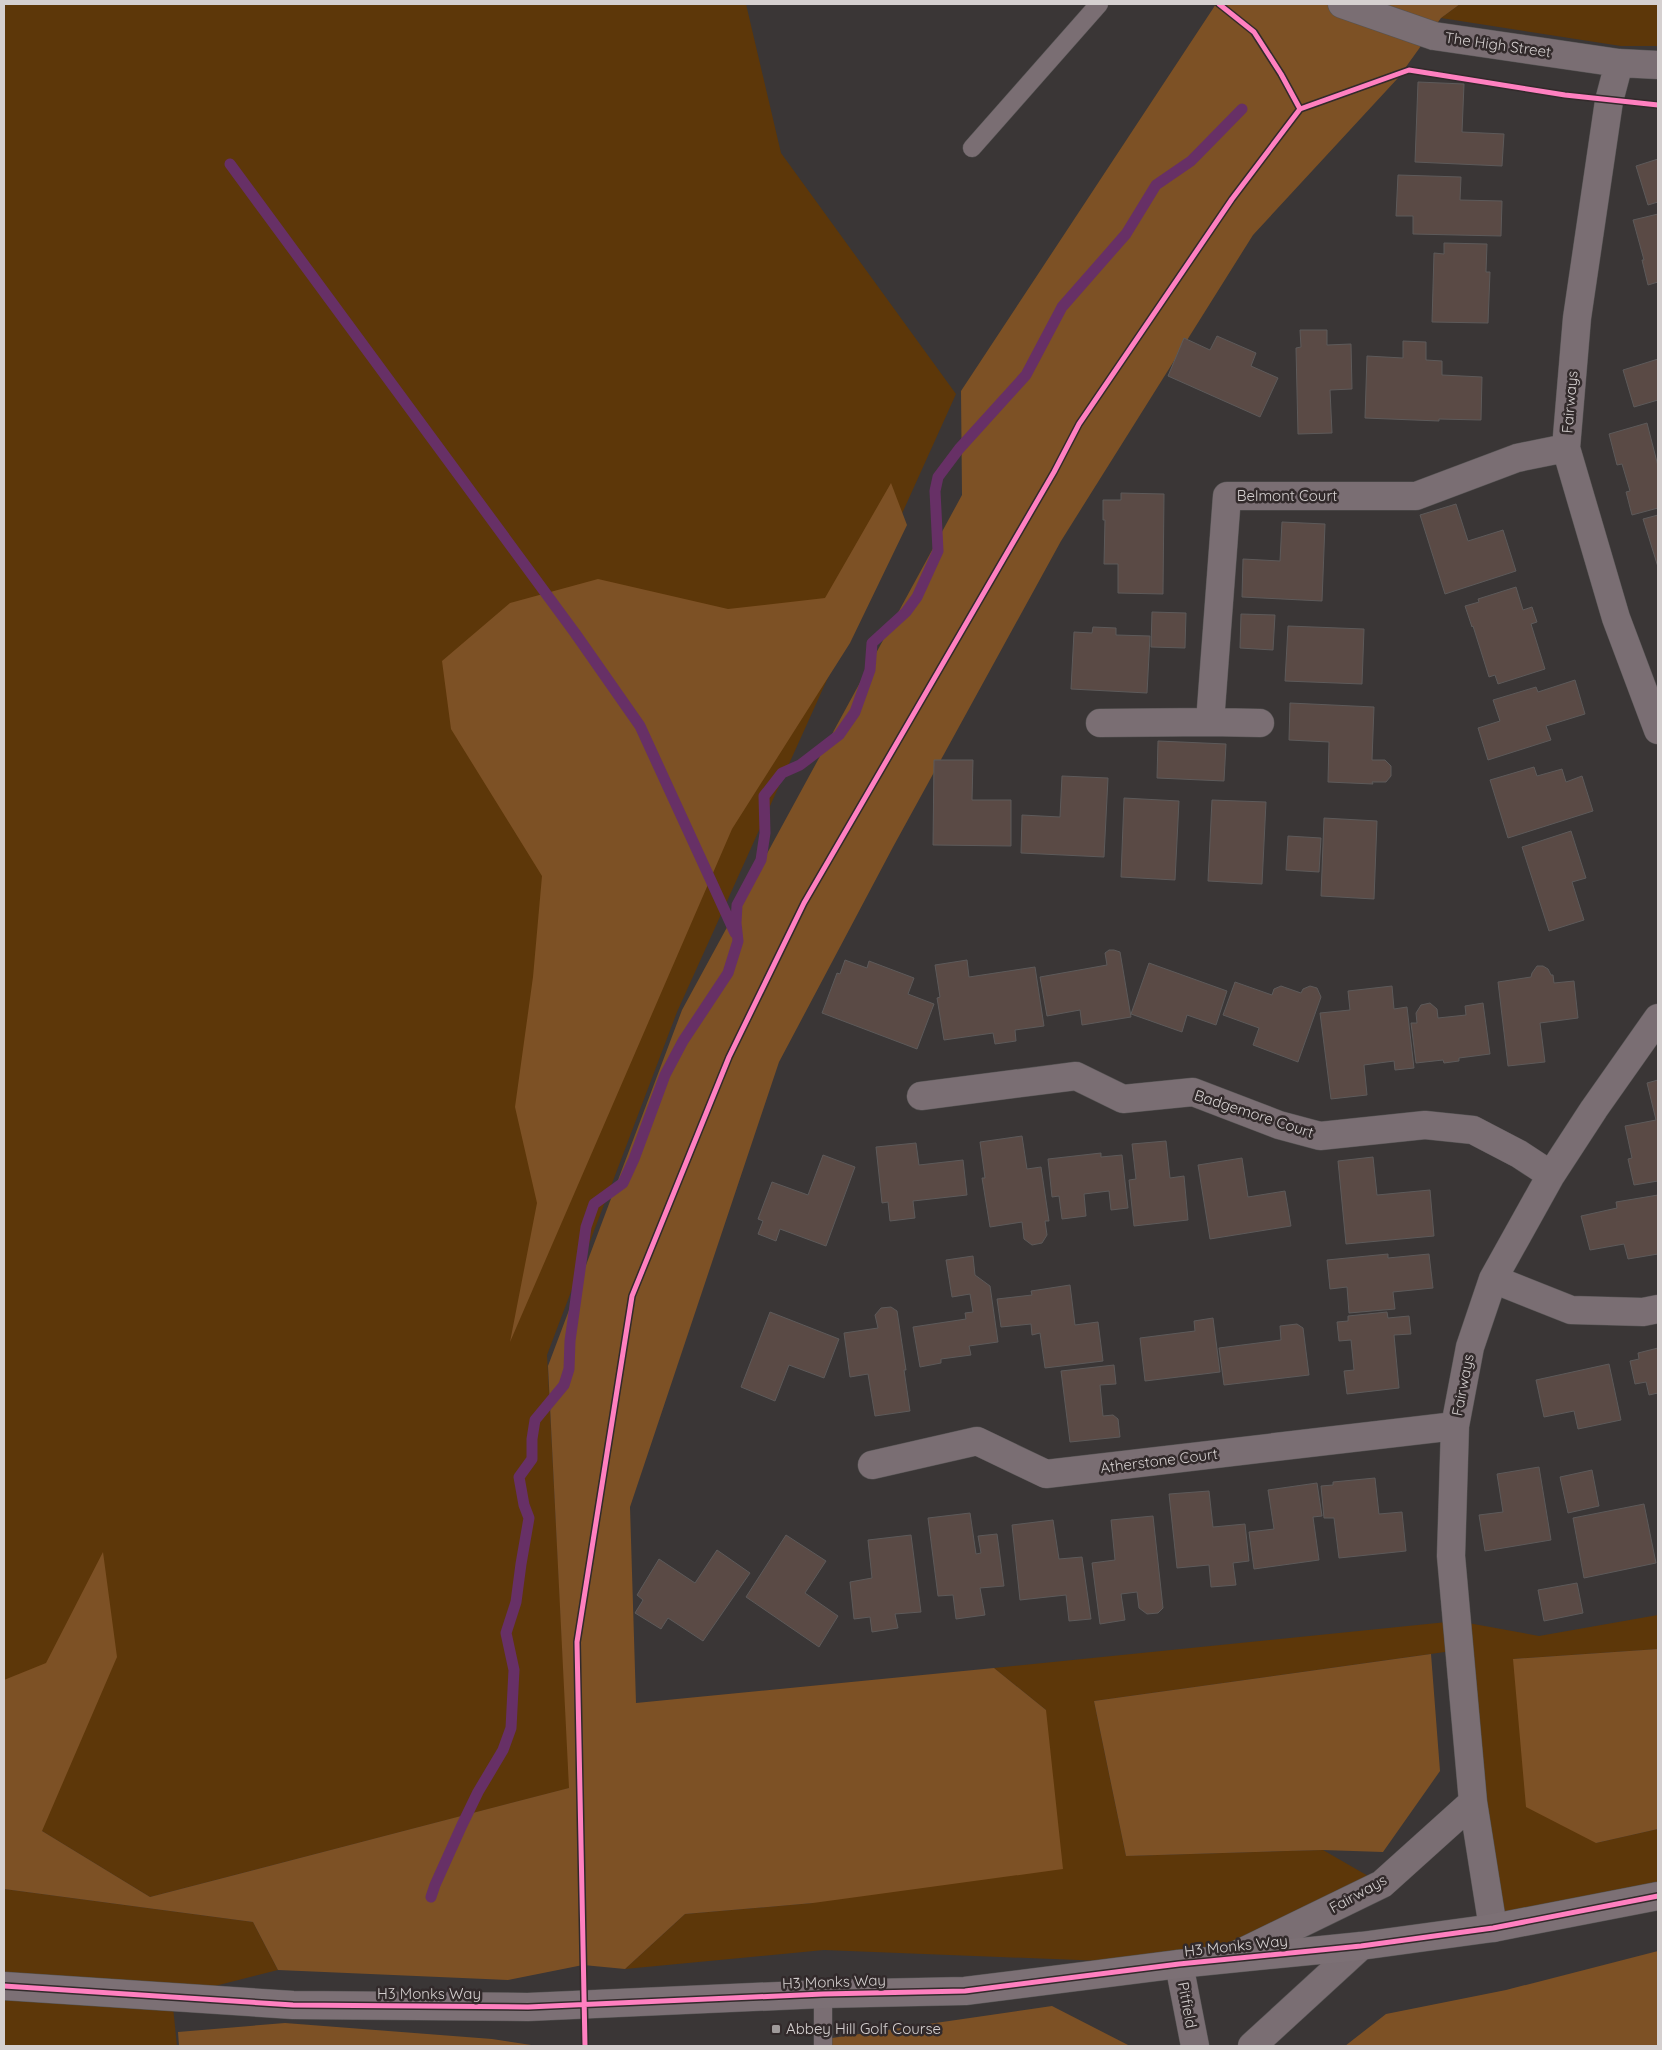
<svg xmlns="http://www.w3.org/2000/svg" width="1662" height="2050" font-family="Quicksand,sans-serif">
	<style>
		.green { fill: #5d3709 }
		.forest { fill: #7d5125 }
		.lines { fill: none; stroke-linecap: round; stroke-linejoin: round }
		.stream { stroke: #673066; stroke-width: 11 }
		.building { fill: #5a4a45; stroke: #5d5a5a }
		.lane-casing { stroke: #555353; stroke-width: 19 }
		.street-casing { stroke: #555353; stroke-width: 29 }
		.secondary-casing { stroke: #555353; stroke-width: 29 }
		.lane { stroke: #7a6e73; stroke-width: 18 }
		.street { stroke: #7a6e73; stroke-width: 28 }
		.secondary { stroke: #7c7075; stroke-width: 28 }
		.cycleway-casing { stroke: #322a2b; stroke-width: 8 }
		.cycleway { stroke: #ff80c0; stroke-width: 5 }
		.poi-dot { fill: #9f9a9a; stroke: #322a2b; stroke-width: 2 }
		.labels { text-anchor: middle; stroke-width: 5; stroke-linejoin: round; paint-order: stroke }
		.street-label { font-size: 15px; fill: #d5d0d0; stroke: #322a2b }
		.poi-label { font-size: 15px; fill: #d5d0d0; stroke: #322a2b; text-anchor: start }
	</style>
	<rect width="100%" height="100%" fill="#3a3636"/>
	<path class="green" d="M4 4H746L781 153 956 394 677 1012 547 1355 570 1788 150 1897 42 1831 4 1824Z
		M1460 4H1658V46H1621L1441 18Z
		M1658 1615V1649L1513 1659 1596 1843 1658 1829V1896L1493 1928 1459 1650 1094 1701 1126 1856 1323 1850 1382 1884 1179 1964 824 1950 625 1969 685 1914 813 1903 1046 1710 994 1668 1457 1621 1539 1636Z
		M4 1889 253 1922 278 1970 172 1997 177 2046H4Z"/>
	<path class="forest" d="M1216 4H1460L1441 18 1398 78 1253 235 1061 541 893 847 779 1062 630 1507 636 1703 994 1668 1046 1710 1063 1869 813 1903 685 1914 625 1969 583 1965 508 1980 278 1970 253 1922 4 1889V1680L46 1663 103 1552 117 1657 42 1831 150 1897 569 1788 548 1366 682 1010 962 495 961 391Z
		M891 483 907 525 850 643 732 829 510 1342 537 1203 515 1107 533 977 542 876 451 729 442 661 510 603 598 579 728 609 825 598Z
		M1658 1649V1829L1596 1843 1526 1807 1513 1659Z
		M1431 1654 1440 1771 1383 1852 1323 1850 1126 1856 1094 1701Z
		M1658 1951V2046H1345L1386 2014 1506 1990Z
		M1052 2006 1130 2046H820L832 2038Z
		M285 2023 492 2039 538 2046H179L178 2032Z"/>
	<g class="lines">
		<path class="stream" d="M230 164 575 633 640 726 735 933
			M431 1897 435 1885 462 1825 478 1792 503 1750 511 1728 514 1670 506 1633 516 1602 521 1564 529 1518 524 1505 519 1477 532 1459V1439L535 1420 564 1385 569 1369 570 1341 586 1227 594 1204 623 1183 634 1159 665 1075 683 1041 728 973 738 941 736 923 737 905 761 860 765 833 764 796 782 773 800 765 839 735 855 712 870 670 872 643 906 612 917 597 938 551 935 491 938 477 959 449 1026 375 1062 307 1126 234 1156 185 1191 161 1242 109"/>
	</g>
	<path class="building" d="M1418 82 1464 84 1462 132 1504 134 1502 166 1415 162Z
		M1658 159V202L1648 205 1636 166Z
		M1398 175 1461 177 1460 200 1502 201 1501 236 1413 234V216H1396Z
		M1658 214V282L1648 285 1642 260H1644L1633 220Z
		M1444 243 1487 244 1486 272H1490L1488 323 1432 322 1434 253 1444 254Z
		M1300 330H1327V345L1351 344 1352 389 1330 390 1332 433 1298 434 1296 348 1301 347Z
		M1217 336 1256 353 1251 366 1278 378 1260 417 1168 376 1184 338 1210 350Z
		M1403 341 1426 342V360L1442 361V375L1482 377 1481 420 1439 419V421L1365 418 1367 356 1403 358Z
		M1658 359V400L1634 407 1623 370Z
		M1647 423 1658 466V508L1632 515 1626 492 1630 491 1622 464 1617 465 1609 434Z
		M1121 493 1164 494 1163 594 1118 593V564H1104L1105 520H1103V500H1121Z
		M1456 504 1468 541 1503 530 1516 571 1445 594 1420 515Z
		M1658 515V567L1643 519Z
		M1282 522 1325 524 1322 601 1242 597 1243 559 1280 561Z
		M1516 587 1523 610 1532 607 1537 622 1531 624 1545 669 1498 684 1495 675 1489 677 1473 626 1472 627 1465 606 1479 602 1478 599Z
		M1152 612 1186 613 1185 648 1151 647Z
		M1241 614 1275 615 1273 650 1240 648Z
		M1288 626 1364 629 1362 684 1285 681Z
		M1093 627 1116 628V635L1150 636 1147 693 1071 689 1074 632 1092 633Z
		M1575 680 1585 714 1546 726 1551 740 1488 760 1478 728 1500 721 1493 700 1536 687 1538 692Z
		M1290 703 1374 707 1372 760H1385L1391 766V776L1386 782H1372L1373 784 1328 782 1329 742 1289 740Z
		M1158 741 1226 744 1224 781 1157 778Z
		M934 760H973L972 800H1011V846L933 845Z
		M1534 767 1537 776 1562 769 1566 782 1582 776 1593 811 1508 838 1490 780Z
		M1062 776 1108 778 1104 857 1021 853 1022 815 1060 817Z
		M1124 798 1179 801 1175 880 1121 877Z
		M1212 800 1266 802 1262 884 1208 881Z
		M1324 818 1377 821 1374 899 1321 896Z
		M1571 831 1586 878 1572 882 1584 920 1549 931 1522 847Z
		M1288 836 1321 838 1319 872 1286 870Z
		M1109 950H1114L1120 952 1131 1017 1082 1025 1080 1010 1047 1016 1040 977 1107 965 1105 953Z
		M845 960 867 968 869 961 914 978 908 994 934 1004 917 1049 822 1013 837 973 840 974Z
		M967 960 969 977 1035 967 1044 1026 1015 1030 1016 1041 995 1044 993 1033 944 1040 937 998 940 997 935 965Z
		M1149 963 1227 991 1216 1025 1187 1015 1182 1032 1131 1014Z
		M1537 966H1543L1548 969 1551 975H1553L1554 983 1574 981 1578 1018 1540 1023 1545 1062 1508 1066 1498 982 1531 977 1532 973Z
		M1235 982 1272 995 1274 989 1281 986 1301 993 1303 989 1310 986 1317 988 1321 997 1298 1062 1253 1045 1259 1028 1223 1015Z
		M1392 986 1394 1009 1407 1007 1414 1068 1395 1070 1394 1061 1364 1065 1367 1095 1331 1099 1320 1013 1350 1010 1348 991Z
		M1430 1003 1437 1009 1438 1018 1466 1015 1465 1006 1483 1003 1490 1054 1459 1058V1061L1444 1063 1443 1060 1416 1063 1411 1023H1417L1416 1013 1421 1005Z
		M1658 1080V1181L1634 1185 1628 1159 1632 1158 1625 1126 1656 1120 1647 1083Z
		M1022 1136 1027 1169 1041 1167 1049 1221H1045L1047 1235 1042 1243 1032 1245 1024 1239 1022 1222 990 1227 982 1178H985L980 1142Z
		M1166 1141 1170 1178 1184 1176 1188 1220 1134 1226 1129 1180 1136 1179 1132 1144Z
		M916 1143 919 1165 963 1160 967 1195 913 1201 915 1218 890 1221 888 1202 882 1203 876 1147Z
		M1101 1153V1157L1122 1155 1128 1208 1111 1210 1109 1191 1084 1194 1086 1216 1062 1219 1059 1196 1052 1197 1048 1159Z
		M823 1155 855 1167 826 1246 780 1229 776 1241 758 1234 763 1221 758 1219 772 1182 808 1195Z
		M1373 1157 1377 1195 1430 1190 1434 1236 1346 1244 1338 1161Z
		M1242 1158 1248 1197 1285 1191 1291 1226 1210 1239 1198 1165Z
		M1658 1195V1254L1628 1259 1624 1244 1590 1250 1581 1216 1617 1208 1616 1202Z
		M1388 1254V1258L1429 1254 1433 1288 1393 1292 1395 1309 1349 1313 1347 1287 1330 1289 1327 1260Z
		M973 1256 975 1275 990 1286 998 1342 969 1346 971 1355 941 1359V1363L920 1367 913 1327 966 1319 965 1313 973 1312 970 1294 952 1297 946 1260Z
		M1070 1285 1075 1325 1098 1322 1103 1361 1045 1368 1040 1333 1032 1335 1031 1324 1001 1327 997 1299 1032 1295 1031 1291Z
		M891 1307 897 1311 906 1370H904L910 1411 875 1416 868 1374 850 1377 844 1333 878 1328 875 1315 881 1308Z
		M770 1312 839 1339 824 1378 789 1365 775 1401 741 1387Z
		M1387 1312 1388 1318 1409 1316 1411 1334 1394 1335 1399 1388 1347 1394 1344 1371 1354 1370 1351 1340 1339 1341 1337 1322 1348 1321V1316Z
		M1213 1318 1220 1372 1145 1381 1140 1338 1195 1331 1194 1321Z
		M1297 1324 1303 1328 1309 1375 1224 1385 1219 1348 1281 1340 1280 1326Z
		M1658 1348V1393L1649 1395 1646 1382 1635 1384 1630 1361 1639 1359 1638 1353Z
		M1609 1364 1621 1420 1578 1429 1574 1411 1544 1417 1536 1380Z
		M1114 1365 1116 1384 1100 1385 1103 1416 1113 1415 1118 1419 1120 1437 1070 1442 1061 1371Z
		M1539 1467 1551 1540 1485 1551 1479 1515 1503 1512 1497 1474Z
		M1592 1470 1599 1506 1568 1513 1560 1477Z
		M1375 1478 1379 1514 1402 1512 1406 1551 1339 1558 1334 1518H1324L1321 1486 1333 1485V1482Z
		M1317 1483 1322 1516 1313 1517 1319 1560 1254 1569 1249 1532 1274 1529 1268 1490Z
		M1209 1491 1213 1527 1245 1524 1249 1561 1233 1563 1236 1585 1211 1587 1209 1565 1177 1568 1169 1494Z
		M1644 1504 1656 1563 1584 1578 1573 1518Z
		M970 1513 976 1554 981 1553 978 1536 997 1534 1004 1586 980 1588 985 1615 956 1619 953 1595 938 1596 928 1518Z
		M1153 1516 1163 1608 1158 1613 1147 1614 1139 1608 1137 1592 1121 1594 1125 1620 1100 1624 1092 1563 1115 1560 1111 1520Z
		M1053 1520 1059 1559 1082 1557 1091 1619 1069 1621 1066 1595 1020 1600 1012 1525Z
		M786 1535 826 1561 805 1593 838 1616 819 1647 746 1597Z
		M911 1535 921 1612 895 1614 898 1628 872 1632 870 1617 854 1619 850 1582 872 1578 868 1540Z
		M717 1550 750 1573 703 1641 668 1618 661 1629 635 1613 643 1600 637 1595 659 1559 695 1583Z
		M1577 1583 1583 1613 1544 1621 1538 1590Z"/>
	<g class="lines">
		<defs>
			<path id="lane" d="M972 148 1099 4
				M823 1994V2046"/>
			<path id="street" d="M1342 4 1434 36 1619 63 1658 65
				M1619 63 1609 101 1577 318 1566 448 1616 618 1658 730
				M1100 723 1210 722
				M1260 723 1210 722 1227 496H1416L1517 458 1566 448
				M921 1096 1076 1076 1123 1099 1193 1092 1279 1125 1320 1136 1425 1125 1473 1130 1519 1154 1551 1175
				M1493 1279 1571 1310 1643 1312 1658 1309
				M872 1465 977 1441 1046 1474 1455 1426
				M1493 1928 1473 1802 1451 1556 1455 1426 1470 1347 1493 1279 1551 1175 1594 1109 1658 1018
				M1230 1958 1382 1884 1473 1802
				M1179 1964 1195 2046
				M1252 2046 1361 1946"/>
			<path id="secondary" d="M4 1986 293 2005 528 2007 823 1994 965 1991 1179 1964 1361 1946 1493 1928 1658 1896"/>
		</defs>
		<use href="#lane" class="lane-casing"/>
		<use href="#street" class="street-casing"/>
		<use href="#secondary" class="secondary-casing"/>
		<use href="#lane" class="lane"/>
		<use href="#street" class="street"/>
		<use href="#secondary" class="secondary"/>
		<defs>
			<path id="cycleway" d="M1219 4 1254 32 1281 74 1300 109 1409 70 1565 95 1658 105
				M4 1986 293 2005 528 2007 823 1994 965 1991 1179 1964 1361 1946 1493 1928 1658 1896
				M585 2046 577 1642 632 1296 729 1057 804 903 1054 472 1079 424 1232 199 1300 109"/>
		</defs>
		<use href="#cycleway" class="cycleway-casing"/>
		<use href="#cycleway" class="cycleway"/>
	</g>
	<rect class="poi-dot" x="771" y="2024" width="10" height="10" rx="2.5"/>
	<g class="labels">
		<g class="street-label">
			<text transform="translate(1498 45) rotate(8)" y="5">The High Street</text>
			<text transform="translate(1570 402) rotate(-85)" y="5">Fairways</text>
			<text x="1287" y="501">Belmont Court</text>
			<text transform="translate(1254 1114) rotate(18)" y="5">Badgemore Court</text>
			<text transform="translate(1463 1385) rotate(-79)" y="5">Fairways</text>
			<text transform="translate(1159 1461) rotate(-7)" y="5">Atherstone Court</text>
			<text transform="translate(1358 1894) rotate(-29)" y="5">Fairways</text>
			<text transform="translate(1236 1946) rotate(-6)" y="5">H3 Monks Way</text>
			<text transform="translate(834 1982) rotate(-2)" y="5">H3 Monks Way</text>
			<text x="429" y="1999">H3 Monks Way</text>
			<text transform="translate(1187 2005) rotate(79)" y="5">Pitfield</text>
		</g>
		<g class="poi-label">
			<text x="786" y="2034">Abbey Hill Golf Course</text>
		</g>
	</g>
	<rect width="1662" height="2050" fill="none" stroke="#d5d0d0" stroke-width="10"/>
</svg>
